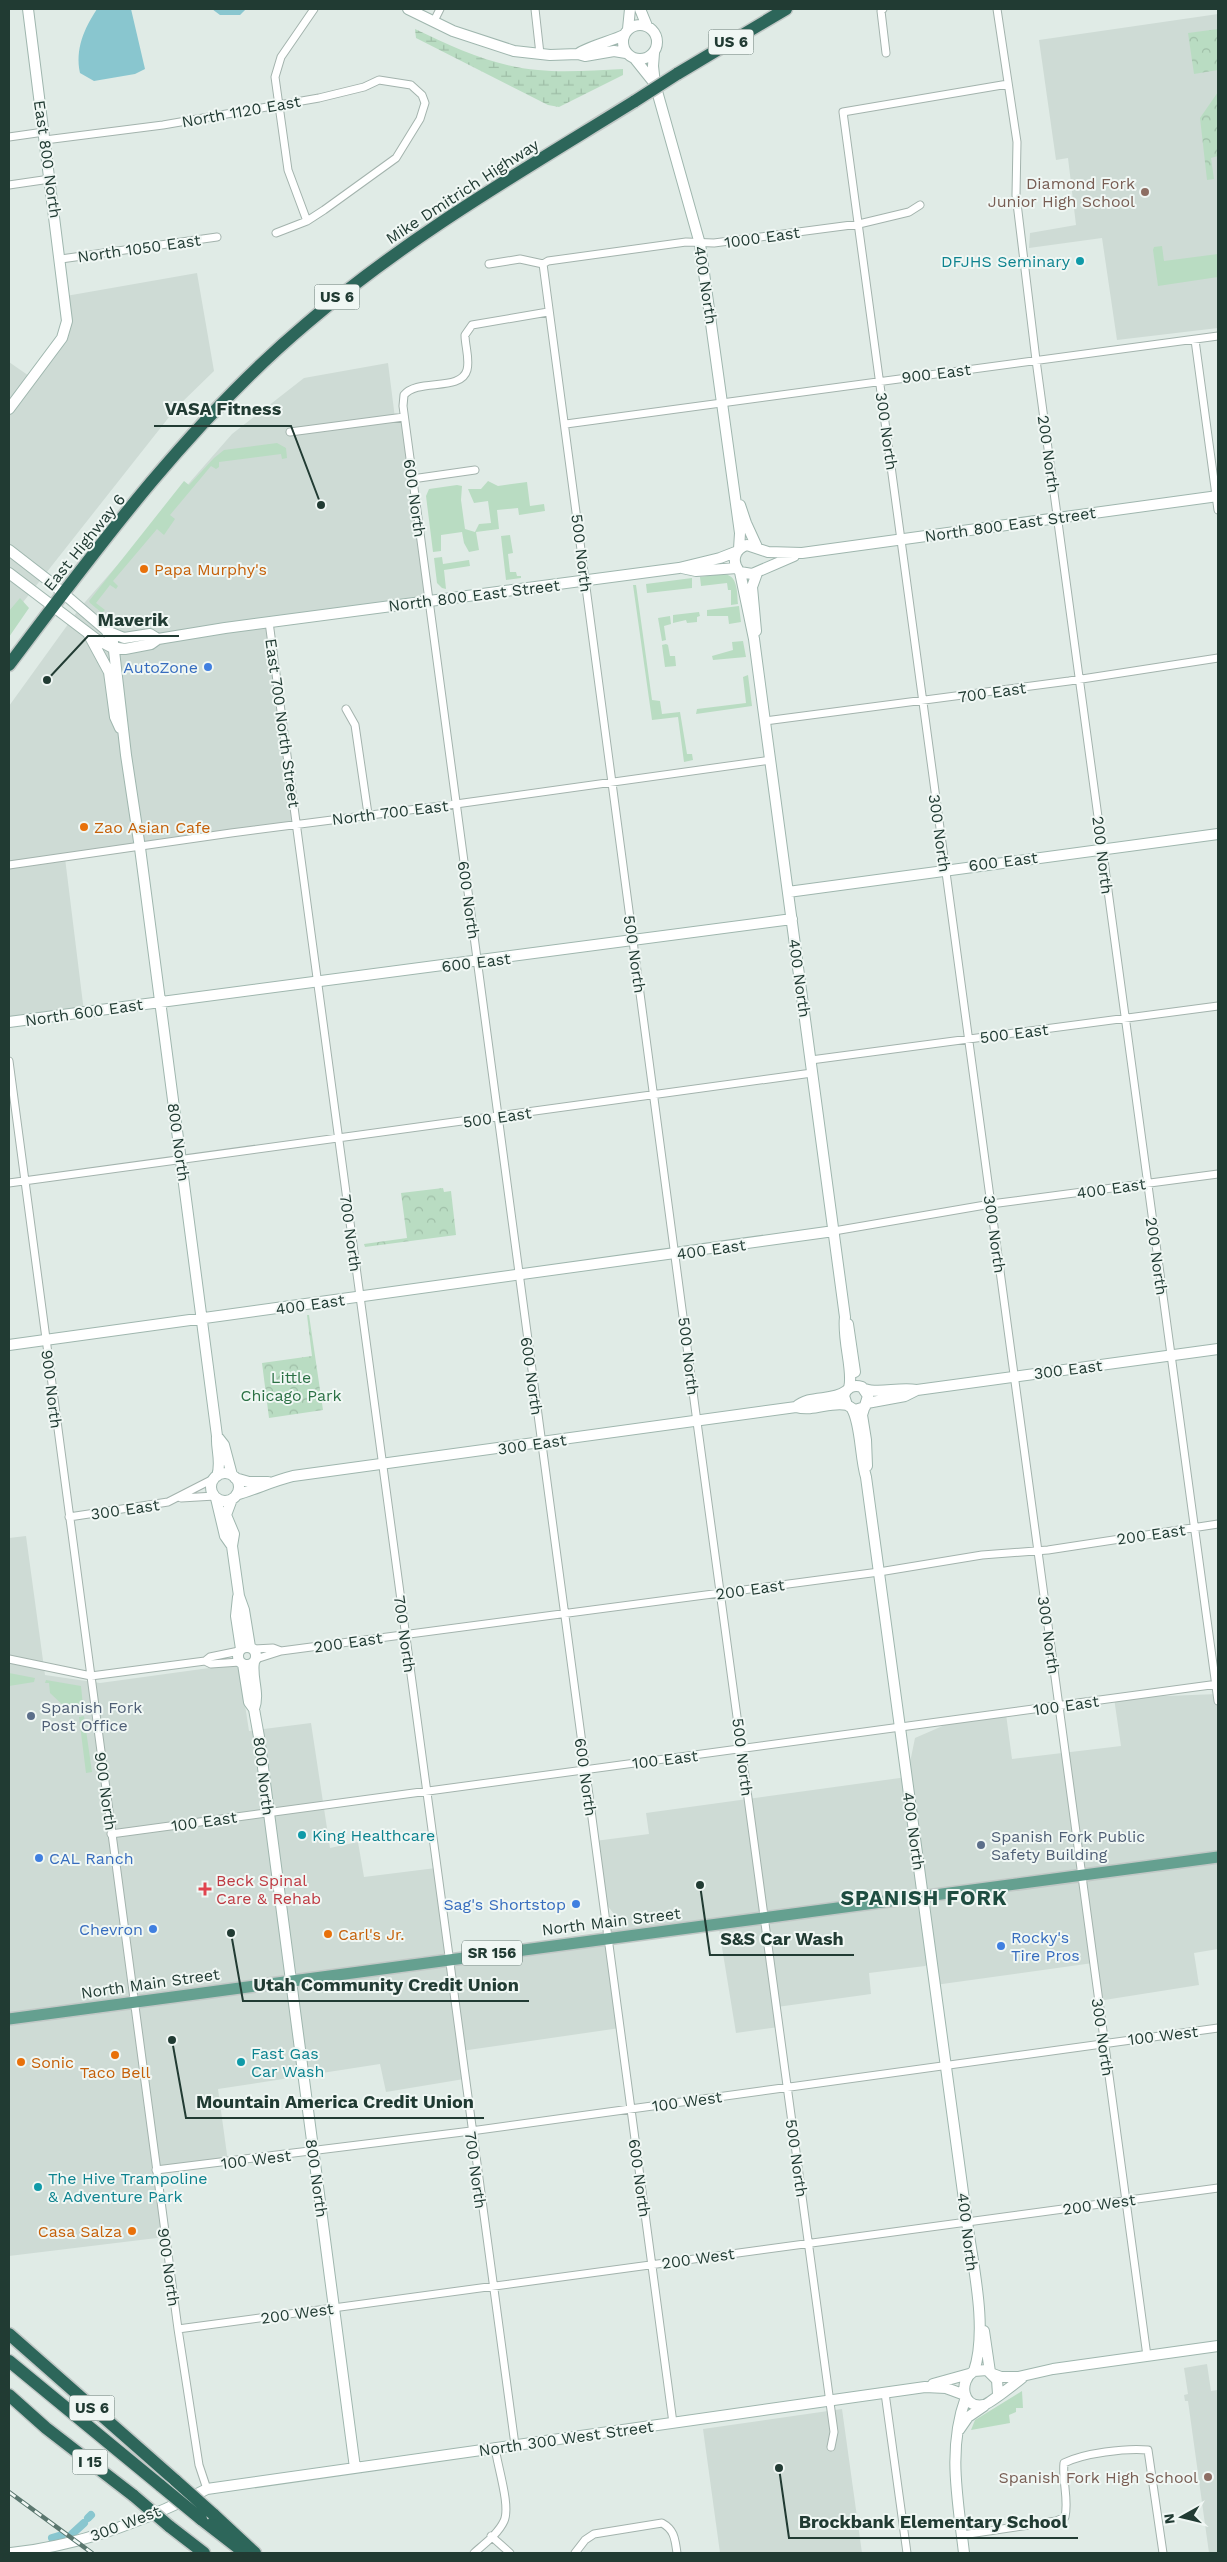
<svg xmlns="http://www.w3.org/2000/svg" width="1227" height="2562" font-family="'Work Sans',sans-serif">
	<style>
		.built { fill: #cedbd5 }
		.grass { fill: #b9dcc2 }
		.forest { fill: url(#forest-crowns) }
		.wetland { fill: url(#wetland-marsh) }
		.water { fill: #89c6cf }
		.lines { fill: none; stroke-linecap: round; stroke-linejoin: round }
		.canal { stroke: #89c6cf; stroke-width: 8 }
		.street-casing { stroke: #a3b3ad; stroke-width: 9 }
		.secondary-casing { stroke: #9fb6ae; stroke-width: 12 }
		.primary-casing { stroke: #c1c8c6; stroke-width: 14 }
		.highway-casing { stroke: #c1c8c6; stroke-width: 15 }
		.street { stroke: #fff; stroke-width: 7 }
		.secondary { stroke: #fff; stroke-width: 10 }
		.primary { stroke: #65a090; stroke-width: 11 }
		.highway { stroke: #2d665a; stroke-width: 12 }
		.rail-casing { stroke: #5b776f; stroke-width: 4.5 }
		.rail { stroke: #f0f7f4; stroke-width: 2.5; stroke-dasharray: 8; stroke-linecap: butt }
		.highway-bridge-casing { stroke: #c1c8c6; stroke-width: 15; stroke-linecap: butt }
		.highway-bridge { stroke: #2d665a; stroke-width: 12 }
		.education-dot { fill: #8d6e63; stroke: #f0f7f4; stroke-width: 2 }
		.culture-dot { fill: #0f9aa8; stroke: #f0f7f4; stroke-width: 2 }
		.food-dot { fill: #e8710a; stroke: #f0f7f4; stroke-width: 2 }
		.shop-dot { fill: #3f7fe0; stroke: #f0f7f4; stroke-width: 2 }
		.service-dot { fill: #5c6f8a; stroke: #f0f7f4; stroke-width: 2 }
		.health-dot { fill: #e0444e; stroke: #f0f7f4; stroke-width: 2 }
		.labels { text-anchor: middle; stroke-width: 4; stroke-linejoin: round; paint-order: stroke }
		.shield { fill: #f0f7f4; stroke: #5f736d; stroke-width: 1 }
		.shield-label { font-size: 15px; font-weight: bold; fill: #213b33 }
		.street-label { font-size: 16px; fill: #213b33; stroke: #f0f7f4 }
		.education-label { font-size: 16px; fill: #785e54; stroke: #f0f7f4; text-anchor: end }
		.culture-label { font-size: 16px; fill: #0d838f; stroke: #f0f7f4; text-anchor: start }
		.food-label { font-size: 16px; fill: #c56008; stroke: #f0f7f4; text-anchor: start }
		.shop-label { font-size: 16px; fill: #366cbe; stroke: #f0f7f4; text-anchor: end }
		.park-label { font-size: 16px; fill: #2c7145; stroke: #f0f7f4 }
		.service-label { font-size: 16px; fill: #4e5e75; stroke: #f0f7f4; text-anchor: start }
		.health-label { font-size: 16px; fill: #be3a42; stroke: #f0f7f4; text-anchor: start }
		.district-label { font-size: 21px; font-weight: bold; letter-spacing: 1px; fill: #1e4c40; stroke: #f0f7f4 }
		.leader { fill: none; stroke: #213b33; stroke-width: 2 }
		.callout-dot { fill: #213b33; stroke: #f0f7f4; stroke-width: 2 }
		.callout-label { font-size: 18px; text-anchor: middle; font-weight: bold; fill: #213b33; stroke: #f0f7f4; stroke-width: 4; stroke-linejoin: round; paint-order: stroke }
	</style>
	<defs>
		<pattern id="forest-crowns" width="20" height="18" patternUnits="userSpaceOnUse" patternTransform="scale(1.25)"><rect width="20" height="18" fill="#b9dcc2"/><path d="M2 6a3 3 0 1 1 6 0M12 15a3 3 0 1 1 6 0" fill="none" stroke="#9fbea7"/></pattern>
		<pattern id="wetland-marsh" width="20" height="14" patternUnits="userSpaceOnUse" patternTransform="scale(1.25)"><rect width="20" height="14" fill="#b9dcc2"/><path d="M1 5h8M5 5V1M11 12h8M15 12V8" fill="none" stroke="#9fbea7"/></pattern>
	</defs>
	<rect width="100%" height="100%" fill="#e0ebe6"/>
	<path class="built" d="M1218 14V328L1117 340 1102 238 1029 248 1030 233 1076 225 1068 158 1056 160 1039 40Z
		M197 273 214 371 177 407 9 620V362L32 378 62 338 66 296Z
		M388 363 395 418 404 417 428 601 270 622 296 824 65 858 84 1012 9 1023V706L79 609 232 434 304 378Z
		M26 1536 45 1675 100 1683 231 1665 239 1666 249 1731 311 1723 330 1848 358 1842 364 1877 436 1868 449 1958 607 1937 605 1919 614 1914 603 1900 595 1841 649 1834 646 1813 907 1777 915 1738 954 1721 1006 1714 1012 1759 1121 1746 1114 1698 1218 1694V1949L1194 1953 1199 1985 1098 2001 1093 1963 935 1985 931 1961 925 1966 869 1973 871 1994 777 2007 779 2027 736 2033 718 1923 608 1937 620 2028 461 2051 464 2079 386 2092 380 2064 218 2089 228 2162 156 2171 165 2237 9 2256V1538Z
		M1207 2364 1211 2391 1218 2390V2553H1209L1188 2401H1185L1184 2395 1188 2394 1184 2368Z
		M842 2409 862 2553H720L703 2429Z"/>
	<path class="grass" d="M1162 246 1164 261 1218 254V277L1158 286 1153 250 1154 247Z
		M277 443 286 448 287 458 282 459 281 454 219 462V467L216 469 211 466 170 515 175 519 164 535 157 529 113 581 118 586 116 589 110 585 96 603 105 610 102 613 90 603 89 601 184 481 189 485 214 458 224 450Z
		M488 481 498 486 527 482 530 506 544 504 545 511 519 515 518 508 497 510 499 529 476 532 479 550 469 552 464 543 462 532 441 535V551L433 552 426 496 429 489 457 485 462 486 461 500 465 529 475 532 479 524 491 523 488 501 474 503 468 489H481Z
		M510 535 513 553 508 554 510 572H516L517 576H521V578L506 580 501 536Z
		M442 557 443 564 469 560 470 566 444 570 446 589 442 588 437 583 434 558Z
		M722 574C738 574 737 591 738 604L731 605V590H728L727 583 701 586 700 577Z
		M692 578V588L647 593 646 584Z
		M633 585H636L652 700 660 701 662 714 680 712 687 754H692L693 760 684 762 678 717 652 720Z
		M20 598 29 608 9 637V611Z
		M739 606 741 622 729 624 728 616H707V610Z
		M699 612 700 616 697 617V622L687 623 686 620 673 623V615Z
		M670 616 671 624 664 626 666 640 662 641 658 618Z
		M743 641 746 657 713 660 712 656 733 650 732 642Z
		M666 644 668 645 670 656H675L676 666 665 667 662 645Z
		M748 675 752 706 696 714 697 709 746 703 743 677Z
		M9 1673 35 1678 34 1682 9 1686Z
		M46 1680 81 1686 83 1706 67 1709 50 1693 49 1683H45Z
		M84 1716 92 1772 86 1773 79 1717Z
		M1022 2391 1023 2408H1016V2412L1009 2415 1010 2423 971 2430 975 2420Z"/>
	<path class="forest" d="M1218 29V70L1194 74 1188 33Z
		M1218 92V156L1211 158 1214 179 1207 180 1200 118Z
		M443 1188 444 1192 451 1191 456 1235 365 1247 364 1244 407 1238 401 1193Z
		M307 1315H309L323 1410 269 1418 262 1363 312 1356Z"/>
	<path class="wetland" d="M415 29C455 48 493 66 538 70 566 73 595 70 623 69V75L559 107 548 105 416 38Z"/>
	<path class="water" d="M97 9H131L145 69 135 74 94 81 80 73C75 49 84 29 97 9Z
		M212 9H246L240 15H220Z"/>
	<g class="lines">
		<path class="canal" d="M88 2518 91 2515
			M72 2534 84 2523
			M52 2538 62 2535"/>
		<defs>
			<path id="street" d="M535 9 540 54
				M883 9 881 11 886 53
				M997 9 1017 142 1016 195 1036 360 1218 1701
				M434 21 440 9
				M1008 84 843 112 1147 2356
				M9 137 44 132
				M45 140 163 125 319 98 364 87 379 80 411 85 422 95 425 103 420 119 396 158 324 210 307 221 276 233
				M9 185 50 179
				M307 221 288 170 275 77 281 57 314 9
				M61 259 217 237
				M489 264 520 259 543 264
				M543 264 697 1422 831 2410 834 2432 831 2447
				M543 264 548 261 686 242 714 243 859 224 909 212 920 205
				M548 312 472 325 465 335C465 346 470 359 467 370 461 392 417 378 404 395L403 406 673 2423
				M1195 340 1218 510
				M566 424 1218 336
				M290 432 404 417
				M412 479 475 470
				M269 622 515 2445
				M346 709 355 725 368 814
				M765 721 1069 681 1218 658
				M9 865 231 833 456 804 771 760
				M811 1060 1218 1006
				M9 1061 178 2329 199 2465 207 2489
				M9 1183 812 1073
				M834 1231 991 1204 1218 1174
				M181 1498 215 1496
				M69 1517 168 1502 213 1479
				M253 1649 273 1648 281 1651
				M9 1659 91 1676 205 1661 211 1664 240 1662
				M256 1659 281 1651 879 1572 982 1555 1048 1550 1218 1524
				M205 1661 210 1657 239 1651
				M111 1834 1218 1684
				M156 2170 471 2131 1218 2028
				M178 2329 1218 2188
				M885 2393 907 2553
				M962 2535 1056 2521 1065 2517C1069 2499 1062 2481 1064 2463 1084 2453 1126 2448 1148 2450L1163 2553
				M491 2536 510 2553
				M474 2553C484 2544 498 2534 504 2521 511 2506 497 2465 495 2447
				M575 2553 585 2540 594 2534 662 2523C675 2530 675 2540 677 2553"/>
			<path id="secondary" d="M408 9 453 31 514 51 550 55 578 54 585 56 614 51 626 53
				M640 9 647 26
				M623 42a17 17 0 1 1 34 0a17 17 0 1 1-34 0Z
				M628 29 630 9
				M654 53 653 66 655 84 700 244 740 533 739 549
				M578 54C582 49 614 40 624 35
				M635 59 655 84
				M9 409 62 338 67 321 28 9
				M740 505 746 523 757 547
				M9 550 49 581 106 630 113 642 126 755 140 848 217 1436C216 1450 222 1462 217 1476
				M682 568 696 571 737 568
				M740 572 752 574 794 556
				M9 573 96 639 111 647 125 649 151 644 158 639 225 628 679 568 720 558 738 551
				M107 631 124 638 150 634 158 639
				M756 631 752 587 757 573
				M89 635 109 672 115 717 120 728
				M788 892 1218 834
				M9 1022 792 919
				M848 1324 855 1372
				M9 1345 834 1231
				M849 1388C854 1372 842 1340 845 1317L763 707 754 639 740 572C731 562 734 549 747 545L768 552 802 553 1218 496
				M865 1389C877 1394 900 1387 916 1390
				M867 1403 905 1396 917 1390 1218 1349
				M796 1407C810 1394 832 1402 846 1391
				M865 1407 855 1410 847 1405 844 1396C846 1388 853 1384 862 1387L868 1396 862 1415 866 1440 867 1466
				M852 1409C861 1424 860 1458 866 1477L967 2222C973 2266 988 2329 974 2371
				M217 1436 224 1445 232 1475
				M211 1487a14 14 0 1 1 28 0a14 14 0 1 1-28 0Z
				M235 1478 249 1482H268
				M236 1495C256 1489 273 1481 293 1476L796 1407C814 1412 830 1401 847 1405
				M216 1498 225 1536 232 1546
				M232 1499 226 1515 234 1534 232 1546 239 1596 244 1610 250 1647
				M238 1597 236 1616 241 1649
				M238 1656a9 9 0 1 1 18 0a9 9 0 1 1-18 0Z
				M254 1662C251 1678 260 1693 254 1709
				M243 1664 249 1702 254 1709 259 1737 355 2468
				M984 2331 990 2372
				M993 2374 1001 2377H1018L1053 2369 1218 2346
				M933 2384 969 2374
				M998 2394 997 2380 987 2370 974 2371C958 2381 962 2409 984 2405 987 2405 1016 2383 1022 2378
				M959 2430 968 2417 984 2406
				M11 2553C79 2546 147 2520 207 2489L925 2387 946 2388 965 2395
				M964 2553C958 2500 947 2449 966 2397"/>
			<path id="primary" d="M9 2019 1218 1857"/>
			<path id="highway" d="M677 74 786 9
				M9 665C99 545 191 421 306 324 407 237 522 171 635 101
				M9 2334 176 2481
				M9 2361 161 2486
				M9 2395 46 2428 134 2496
				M213 2514 255 2553
				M201 2519 241 2550
				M169 2526 204 2553"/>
		</defs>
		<use href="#street" class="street-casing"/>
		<use href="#secondary" class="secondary-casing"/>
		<use href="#primary" class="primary-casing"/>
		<use href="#highway" class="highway-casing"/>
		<use href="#street" class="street"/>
		<use href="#secondary" class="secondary"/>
		<use href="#primary" class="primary"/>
		<use href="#highway" class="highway"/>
		<defs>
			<path id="rail" d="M9 2492 92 2553"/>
		</defs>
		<use href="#rail" class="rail-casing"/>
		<use href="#rail" class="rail"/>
		<defs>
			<path id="highway-bridge" d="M635 101 677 74
				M176 2481 213 2514
				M161 2486 201 2519
				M134 2496 169 2526"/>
		</defs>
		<use href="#highway-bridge" class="highway-bridge-casing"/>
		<use href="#highway-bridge" class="highway-bridge"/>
	</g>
	<g class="education-dot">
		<circle cx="1145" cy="192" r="5"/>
		<circle cx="1208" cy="2477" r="5"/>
	</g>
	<g class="culture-dot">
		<circle cx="1080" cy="261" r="5"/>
		<circle cx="302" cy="1835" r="5"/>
		<circle cx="241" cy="2062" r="5"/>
		<circle cx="38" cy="2187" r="5"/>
	</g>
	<g class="food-dot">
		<circle cx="144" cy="569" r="5"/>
		<circle cx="84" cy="827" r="5"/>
		<circle cx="328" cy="1934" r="5"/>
		<circle cx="115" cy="2055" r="5"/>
		<circle cx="21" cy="2062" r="5"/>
		<circle cx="132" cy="2231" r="5"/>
	</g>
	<g class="shop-dot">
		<circle cx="208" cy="667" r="5"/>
		<circle cx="39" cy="1858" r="5"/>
		<circle cx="576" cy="1904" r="5"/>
		<circle cx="153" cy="1929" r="5"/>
		<circle cx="1001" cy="1946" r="5"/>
	</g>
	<g class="service-dot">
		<circle cx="31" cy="1716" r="5"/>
		<circle cx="981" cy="1845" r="5"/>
	</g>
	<path class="health-dot" d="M202.5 1881.5h5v5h5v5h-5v5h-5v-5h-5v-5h5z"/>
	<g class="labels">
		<g class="shield">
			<rect x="708.5" y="29.5" width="45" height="25" rx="4"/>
			<rect x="314.5" y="284.5" width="45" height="25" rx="4"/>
			<rect x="462" y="1940.5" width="60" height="25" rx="4"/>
			<rect x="69.5" y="2395.5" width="45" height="25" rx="4"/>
			<rect x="72.5" y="2449.5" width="35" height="25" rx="4"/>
		</g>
		<g class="shield-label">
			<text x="731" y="47">US 6</text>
			<text x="337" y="302">US 6</text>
			<text x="492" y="1958">SR 156</text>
			<text x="92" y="2413">US 6</text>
			<text x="90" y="2467">I 15</text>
		</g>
		<g class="street-label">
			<text transform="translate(241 111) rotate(-10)" y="6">North 1120 East</text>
			<text transform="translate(48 159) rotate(82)" y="6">East 800 North</text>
			<text transform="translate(462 191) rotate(-33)" y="6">Mike Dmitrich Highway</text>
			<text transform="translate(762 237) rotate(-8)" y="6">1000 East</text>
			<text transform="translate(139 248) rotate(-8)" y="6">North 1050 East</text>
			<text transform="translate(706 285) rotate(81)" y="6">400 North</text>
			<text transform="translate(936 373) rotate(-7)" y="6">900 East</text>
			<text transform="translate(887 431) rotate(82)" y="6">300 North</text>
			<text transform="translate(1049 454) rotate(82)" y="6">200 North</text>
			<text transform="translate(415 498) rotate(82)" y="6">600 North</text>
			<text transform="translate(1010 524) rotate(-8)" y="6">North 800 East Street</text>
			<text transform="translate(84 542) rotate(-51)" y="6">East Highway 6</text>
			<text transform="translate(582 553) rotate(83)" y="6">500 North</text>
			<text transform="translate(474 595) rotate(-7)" y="6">North 800 East Street</text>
			<text transform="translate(992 692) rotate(-8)" y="6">700 East</text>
			<text transform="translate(283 723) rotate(82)" y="6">East 700 North Street</text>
			<text transform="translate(390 812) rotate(-7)" y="6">North 700 East</text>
			<text transform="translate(940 833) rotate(82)" y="6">300 North</text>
			<text transform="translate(1103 855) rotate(83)" y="6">200 North</text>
			<text transform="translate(1003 861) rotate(-7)" y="6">600 East</text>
			<text transform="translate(469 900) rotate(82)" y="6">600 North</text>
			<text transform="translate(635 954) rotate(82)" y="6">500 North</text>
			<text transform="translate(476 962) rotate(-7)" y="6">600 East</text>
			<text transform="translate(800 978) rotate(82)" y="6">400 North</text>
			<text transform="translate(84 1012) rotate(-8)" y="6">North 600 East</text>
			<text transform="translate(1014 1033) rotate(-7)" y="6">500 East</text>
			<text transform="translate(497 1117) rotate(-8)" y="6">500 East</text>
			<text transform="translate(179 1142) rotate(82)" y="6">800 North</text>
			<text transform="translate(1111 1188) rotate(-8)" y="6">400 East</text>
			<text transform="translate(351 1233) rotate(82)" y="6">700 North</text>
			<text transform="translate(995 1234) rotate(82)" y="6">300 North</text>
			<text transform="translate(711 1249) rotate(-8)" y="6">400 East</text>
			<text transform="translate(1157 1256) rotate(82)" y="6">200 North</text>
			<text transform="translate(310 1304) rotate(-8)" y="6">400 East</text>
			<text transform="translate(689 1356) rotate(83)" y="6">500 North</text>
			<text transform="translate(1068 1369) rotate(-7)" y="6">300 East</text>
			<text transform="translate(532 1376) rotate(82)" y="6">600 North</text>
			<text transform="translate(52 1389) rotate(83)" y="6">900 North</text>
			<text transform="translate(532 1444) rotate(-8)" y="6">300 East</text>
			<text transform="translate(125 1509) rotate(-8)" y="6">300 East</text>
			<text transform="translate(1151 1534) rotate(-8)" y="6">200 East</text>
			<text transform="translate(750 1589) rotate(-8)" y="6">200 East</text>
			<text transform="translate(405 1634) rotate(82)" y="6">700 North</text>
			<text transform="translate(1049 1635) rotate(82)" y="6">300 North</text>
			<text transform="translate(348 1642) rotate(-8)" y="6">200 East</text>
			<text transform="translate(1066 1705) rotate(-8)" y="6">100 East</text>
			<text transform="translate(743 1757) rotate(83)" y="6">500 North</text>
			<text transform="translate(665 1759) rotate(-7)" y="6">100 East</text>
			<text transform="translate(264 1776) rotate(83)" y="6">800 North</text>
			<text transform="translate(586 1777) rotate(82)" y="6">600 North</text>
			<text transform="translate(106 1791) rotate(82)" y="6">900 North</text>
			<text transform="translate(204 1821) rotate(-8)" y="6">100 East</text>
			<text transform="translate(914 1831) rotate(82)" y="6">400 North</text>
			<text transform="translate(611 1921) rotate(-7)" y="6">North Main Street</text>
			<text transform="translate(150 1983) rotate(-8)" y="6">North Main Street</text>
			<text transform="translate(1163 2035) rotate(-7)" y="6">100 West</text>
			<text transform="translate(1103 2037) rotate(82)" y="6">300 North</text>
			<text transform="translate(687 2101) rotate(-8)" y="6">100 West</text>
			<text transform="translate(797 2158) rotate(82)" y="6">500 North</text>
			<text transform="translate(256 2159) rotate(-7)" y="6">100 West</text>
			<text transform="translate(476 2170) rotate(82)" y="6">700 North</text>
			<text transform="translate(317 2178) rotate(82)" y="6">800 North</text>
			<text transform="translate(640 2178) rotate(82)" y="6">600 North</text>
			<text transform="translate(1099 2204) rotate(-8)" y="6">200 West</text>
			<text transform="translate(968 2232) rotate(83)" y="6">400 North</text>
			<text transform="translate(698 2258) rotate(-8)" y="6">200 West</text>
			<text transform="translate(169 2267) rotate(82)" y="6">900 North</text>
			<text transform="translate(297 2313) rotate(-8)" y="6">200 West</text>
			<text transform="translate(566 2438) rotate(-8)" y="6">North 300 West Street</text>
			<text transform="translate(125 2523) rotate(-21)" y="6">300 West</text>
		</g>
		<g class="education-label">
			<text x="1135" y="189">Diamond Fork<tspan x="1135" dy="18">Junior High School</tspan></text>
			<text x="1198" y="2483">Spanish Fork High School</text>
		</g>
		<g class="culture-label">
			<text x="1070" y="267" text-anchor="end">DFJHS Seminary</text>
			<text x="312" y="1841">King Healthcare</text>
			<text x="251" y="2059">Fast Gas<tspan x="251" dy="18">Car Wash</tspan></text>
			<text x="48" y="2184">The Hive Trampoline<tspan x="48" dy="18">&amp; Adventure Park</tspan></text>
		</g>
		<g class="food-label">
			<text x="154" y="575">Papa Murphy's</text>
			<text x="94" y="833">Zao Asian Cafe</text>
			<text x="338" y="1940">Carl's Jr.</text>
			<text x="31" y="2068">Sonic</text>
			<text x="115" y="2078" text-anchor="middle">Taco Bell</text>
			<text x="122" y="2237" text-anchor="end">Casa Salza</text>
		</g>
		<g class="shop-label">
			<text x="198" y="673">AutoZone</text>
			<text x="49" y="1864" text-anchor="start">CAL Ranch</text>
			<text x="566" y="1910">Sag's Shortstop</text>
			<text x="143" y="1935">Chevron</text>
			<text x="1011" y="1943" text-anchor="start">Rocky's<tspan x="1011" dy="18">Tire Pros</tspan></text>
		</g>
		<g class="park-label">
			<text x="291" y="1383">Little<tspan x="291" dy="18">Chicago Park</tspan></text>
		</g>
		<g class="service-label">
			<text x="41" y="1713">Spanish Fork<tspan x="41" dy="18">Post Office</tspan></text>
			<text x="991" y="1842">Spanish Fork Public<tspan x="991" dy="18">Safety Building</tspan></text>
		</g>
		<g class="health-label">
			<text x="216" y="1886">Beck Spinal<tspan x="216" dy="18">Care &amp; Rehab</tspan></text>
		</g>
		<g class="district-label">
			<text x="924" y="1905">SPANISH FORK</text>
		</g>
	</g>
	<path class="leader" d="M321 505L291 426H154M47 680L88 636H179M700 1885L710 1955H854M231 1933L243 2001H529M172 2040L186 2118H484M779 2468L789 2538H1078"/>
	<g class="callout-dot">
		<circle cx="321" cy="505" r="5"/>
		<circle cx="47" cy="680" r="5"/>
		<circle cx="700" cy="1885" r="5"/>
		<circle cx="231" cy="1933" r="5"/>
		<circle cx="172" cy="2040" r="5"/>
		<circle cx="779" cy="2468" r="5"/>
	</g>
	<g class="callout-label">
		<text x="223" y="415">VASA Fitness</text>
		<text x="133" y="626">Maverik</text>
		<text x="782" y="1945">S&amp;S Car Wash</text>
		<text x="386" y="1991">Utah Community Credit Union</text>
		<text x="335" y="2108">Mountain America Credit Union</text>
		<text x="933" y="2528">Brockbank Elementary School</text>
	</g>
	<rect width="1227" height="2562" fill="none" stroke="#213b33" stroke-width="20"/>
	<g transform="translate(1182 2517) rotate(262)" stroke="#f0f7f4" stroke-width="4" paint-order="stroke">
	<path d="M0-4L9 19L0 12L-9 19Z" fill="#213b33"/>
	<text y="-8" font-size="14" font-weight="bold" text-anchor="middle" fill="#213b33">N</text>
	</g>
</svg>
